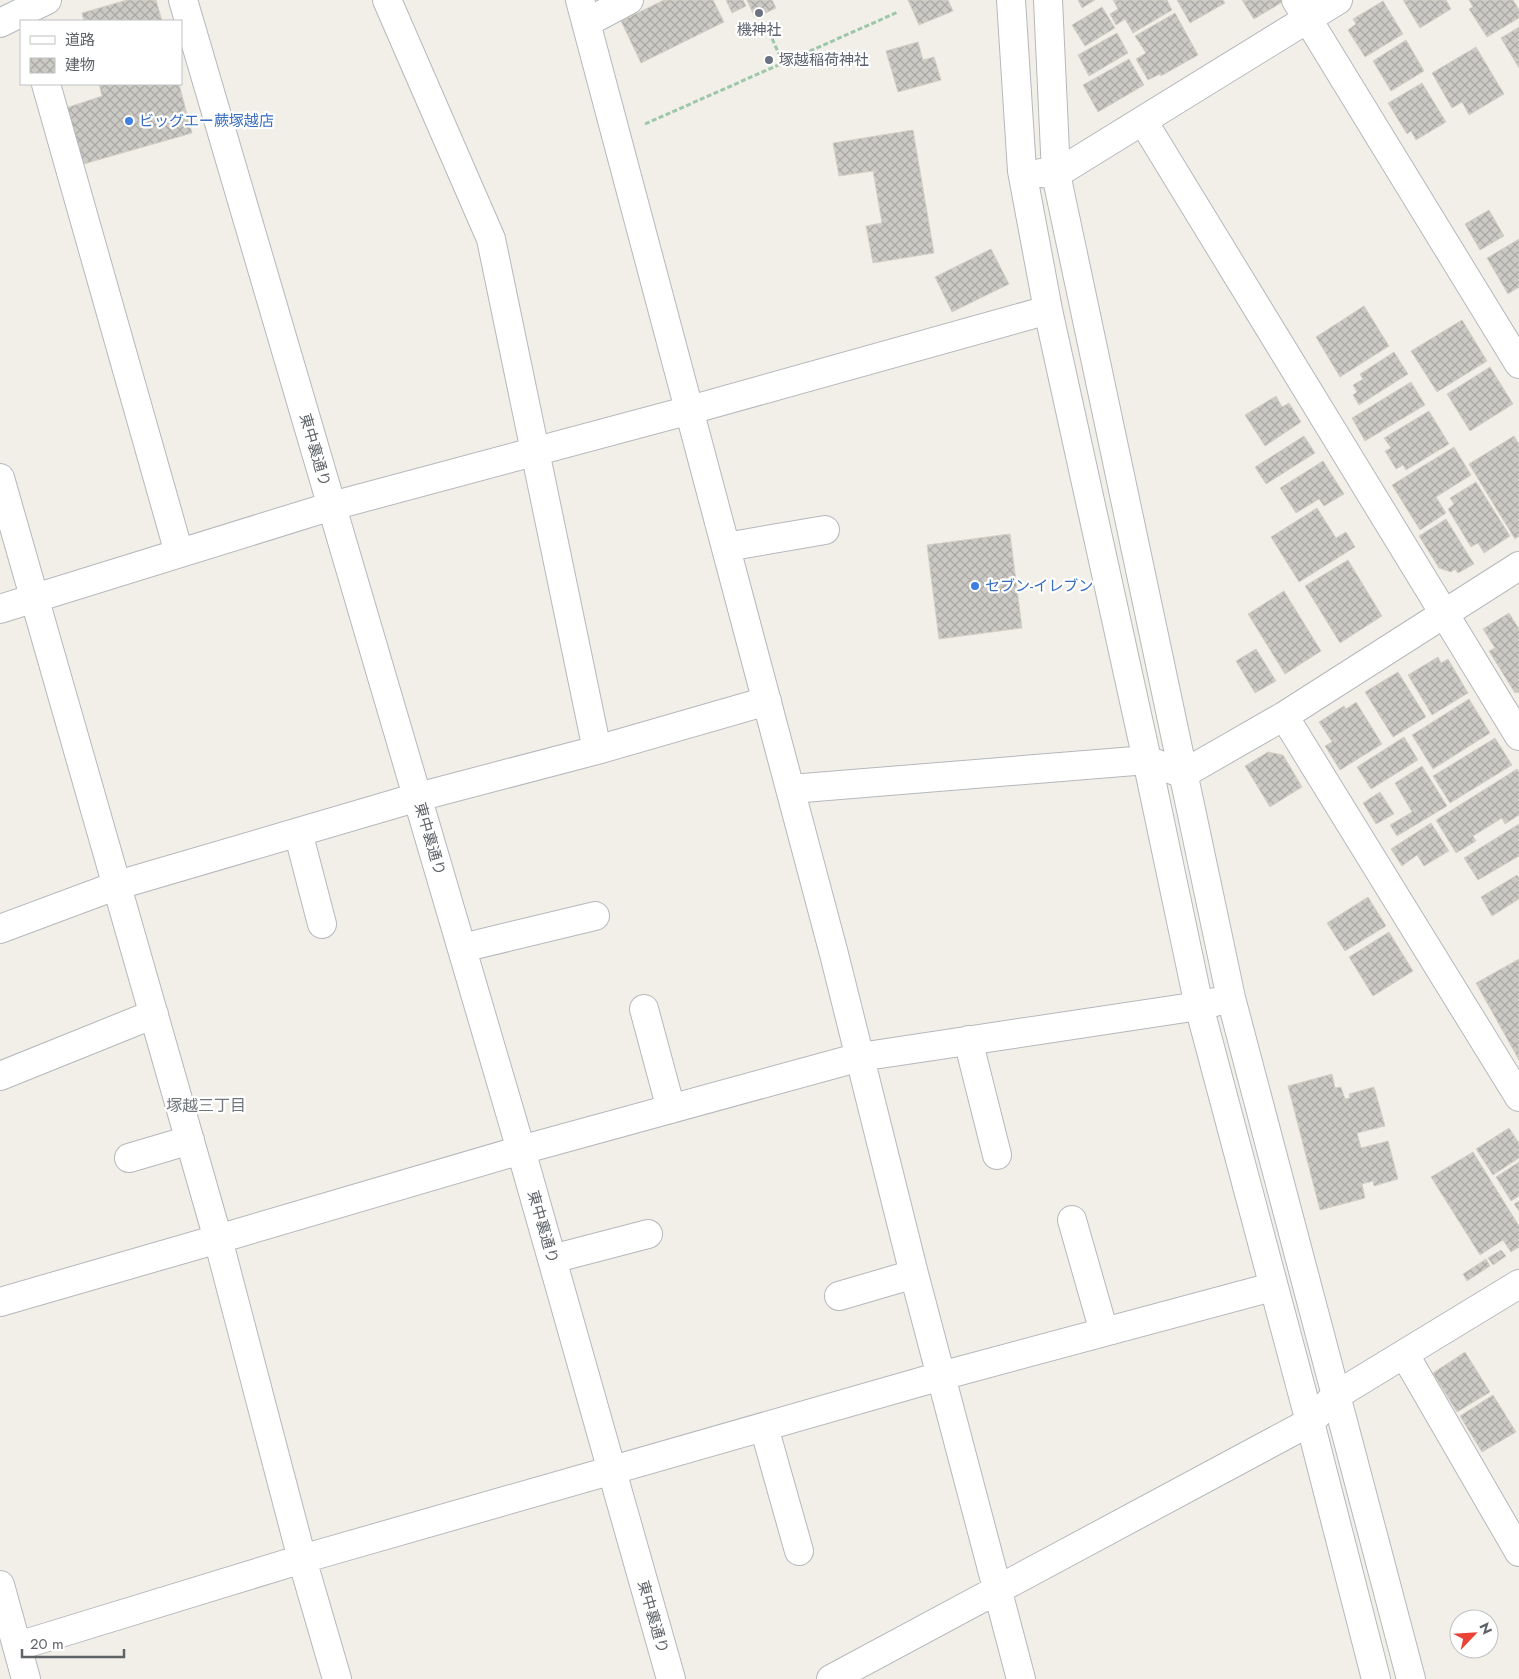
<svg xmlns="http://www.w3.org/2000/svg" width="1519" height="1679" font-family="Jost,'Noto Sans JP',sans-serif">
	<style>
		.building { fill: url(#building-cross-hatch); stroke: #d6d1c6 }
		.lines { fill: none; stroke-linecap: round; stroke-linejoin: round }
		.minor-casing { stroke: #b5b8bc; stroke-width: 30 }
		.path { stroke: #9cc7a9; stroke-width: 3; stroke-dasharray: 5 2.5; stroke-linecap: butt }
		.minor { stroke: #fff; stroke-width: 28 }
		.worship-dot { fill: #6b7280; stroke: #fff; stroke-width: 2 }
		.shop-dot { fill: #3f7fe0; stroke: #fff; stroke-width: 2 }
		.labels { text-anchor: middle; stroke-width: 4.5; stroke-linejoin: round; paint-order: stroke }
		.worship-label { font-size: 15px; fill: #5b616d; stroke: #fff }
		.shop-label { font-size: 15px; fill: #366cbe; stroke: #fff; text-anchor: start }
		.street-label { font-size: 15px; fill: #5f6368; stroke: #fff }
		.neighbourhood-label { font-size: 16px; fill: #70757a; stroke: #fff }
	</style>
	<defs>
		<pattern id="building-cross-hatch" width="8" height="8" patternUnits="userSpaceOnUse" patternTransform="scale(1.25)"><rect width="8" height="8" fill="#cccac5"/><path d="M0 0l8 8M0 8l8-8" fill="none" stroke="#a9a8a4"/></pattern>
	</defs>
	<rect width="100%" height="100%" fill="#f1efe8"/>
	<path class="building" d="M127 0H156L162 21H84L82 13Z
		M664 0H713L724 22 641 63 621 21Z
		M726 0H743L746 6 732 13Z
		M747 0H772L776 8 755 18Z
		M908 0H948L953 11 919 25Z
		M1078 0H1095L1082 8Z
		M1113 0H1167L1172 10 1133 33 1125 19 1116 25 1110 14 1118 9Z
		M1177 0H1223L1225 3 1190 23Z
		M1242 0H1284V1L1254 19Z
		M1403 0H1446L1451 9 1420 28Z
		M1469 0H1513L1519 10V18L1487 37 1469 9 1473 7Z
		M1383 1 1403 34 1365 57 1348 30 1356 24 1353 19Z
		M1102 7 1115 28 1085 46 1072 25Z
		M1175 13 1198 55 1161 76 1160 74 1148 80 1136 59 1146 53 1135 36Z
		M1519 27V68L1501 38Z
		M1117 33 1128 53 1089 76 1078 55Z
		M1406 40 1424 71 1391 91 1373 61Z
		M918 42 923 60 934 57 941 80 898 92 886 51Z
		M1476 47 1504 94 1469 115 1462 102 1452 108 1432 73Z
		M1129 59 1144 85 1098 112 1083 85Z
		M1422 83 1446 122 1416 140 1411 131 1407 134 1388 103Z
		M99 84H179L192 133 80 165 66 108 102 96Z
		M913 130 934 253 873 263 866 226 882 223 873 171 839 176 833 143Z
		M1489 210 1504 236 1480 250 1465 224Z
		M1519 239V287L1508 294 1487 258Z
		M991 249 1009 284 952 312 935 277Z
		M1364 306 1389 346 1340 377 1316 337Z
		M1462 320 1487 361 1437 392 1411 351Z
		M1394 352 1408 374 1359 405 1353 395 1357 392 1353 385 1363 379 1360 374Z
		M1490 367 1513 404 1470 431 1447 394Z
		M1411 382 1425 405 1365 441 1352 418Z
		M1276 396 1282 407 1289 403 1301 422 1265 446 1245 415Z
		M1429 411 1449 444 1406 470 1403 465 1396 469 1385 451 1391 448 1384 438Z
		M1304 436 1315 453 1266 484 1255 467Z
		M1514 436 1519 444V536L1515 539 1469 464Z
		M1454 447 1471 475 1436 497 1446 513 1420 530 1392 485Z
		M1323 461 1344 494 1324 506 1319 499 1296 513 1280 488Z
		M1476 482 1510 536 1484 553 1478 543 1471 547 1448 509 1454 504 1450 498Z
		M1317 508 1336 538 1346 532 1355 547 1299 582 1271 537Z
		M1446 519 1474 564 1458 573 1455 569 1451 572 1439 568 1419 536Z
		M1010 534 1022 628 939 639 927 545Z
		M1348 560 1382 616 1340 643 1305 586Z
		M1284 591 1321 651 1285 674 1248 614Z
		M1509 613 1519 629V693L1518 692 1515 693 1489 651 1495 648 1483 629Z
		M1256 649 1276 681 1255 693 1236 661Z
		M1438 657 1441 663 1448 659 1468 693 1432 715 1408 675Z
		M1398 672 1426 717 1393 737 1365 692Z
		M1469 699 1490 733 1433 769 1412 735Z
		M1356 702 1382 744 1340 770 1325 746 1332 742 1319 722 1344 706 1346 709Z
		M1404 737 1418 760 1371 789 1357 767Z
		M1495 738 1512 765 1450 803 1433 776Z
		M1268 752 1283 755 1302 787 1270 807 1245 766Z
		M1422 766 1447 806 1397 836 1390 825 1412 812 1395 783Z
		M1517 769 1519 772V815L1505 824 1502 818 1473 836 1476 841 1456 853 1436 820Z
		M1380 792 1394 814 1376 824 1363 803Z
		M1431 823 1449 851 1424 866 1417 855 1402 866 1391 849Z
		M1519 824V856L1478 880 1464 858Z
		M1517 875 1519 878V899L1492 916 1481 897Z
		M1368 897 1386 926 1345 951 1327 923Z
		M1389 932 1413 971 1373 996 1349 957Z
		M1519 959V1060L1476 983Z
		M1332 1074 1335 1088 1341 1087 1345 1099 1350 1098 1349 1094 1374 1087 1385 1126 1357 1133 1361 1148 1388 1141 1398 1179 1374 1186 1373 1181 1362 1184 1365 1198 1320 1210 1288 1086Z
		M1509 1128 1519 1143V1158L1493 1175 1476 1149Z
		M1473 1152 1519 1226V1247L1511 1252 1503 1240 1480 1255 1431 1177Z
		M1519 1162V1196L1511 1201 1496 1177Z
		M1519 1201V1211L1514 1204Z
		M1501 1250 1506 1256 1493 1265 1488 1258Z
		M1486 1259 1490 1266 1467 1281 1463 1274Z
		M1465 1352 1490 1392 1457 1412 1433 1373Z
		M1493 1395 1516 1432 1482 1452 1460 1416Z"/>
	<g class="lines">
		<defs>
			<path id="minor" d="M183 0 521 1150 671 1679
				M387 0 491 239 597 750
				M580 0 834 954 914 1274 1021 1679
				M1011 0 1022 171 1048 310 1147 760 1199 1006 1310 1422 1376 1679
				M1048 0 1056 174 1231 998 1411 1679
				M1296 0 1519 364
				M0 23 47 0
				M586 23 629 0
				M46 84 179 553
				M1143 121 1519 736
				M1041 173 1056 174 1338 0
				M0 478 218 1239 302 1559 337 1679
				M726 547 825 530
				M0 609 332 506 690 410 1048 310
				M1284 716 1519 1097
				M791 789 1147 760 1183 774 1284 716 1519 566
				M298 832 322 924
				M0 929 118 885 418 797 597 750 767 701
				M462 948 595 916
				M644 1009 671 1109
				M968 1040 997 1155
				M0 1076 154 1014
				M129 1158 190 1140
				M1072 1220 1104 1332
				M552 1259 648 1234
				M839 1296 914 1274
				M0 1302 218 1239 521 1150 860 1057 1199 1006 1215 1002
				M1405 1355 1519 1552
				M764 1427 799 1551
				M0 1585 26 1679
				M18 1646 302 1559 941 1376 1272 1287
				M831 1679 1310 1422 1335 1396 1519 1284"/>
		</defs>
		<use href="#minor" class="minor-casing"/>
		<path class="path" d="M766 25 783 63
			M645 124 898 12"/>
		<use href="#minor" class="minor"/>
	</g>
	<g class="worship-dot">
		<circle cx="759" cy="13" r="5"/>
		<circle cx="769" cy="60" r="5"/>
	</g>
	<g class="shop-dot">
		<circle cx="129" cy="121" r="5"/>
		<circle cx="975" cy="586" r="5"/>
	</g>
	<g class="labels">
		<g class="worship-label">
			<text x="759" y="35">機神社</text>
			<text x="779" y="65" text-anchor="start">塚越稲荷神社</text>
		</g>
		<g class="shop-label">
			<text x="139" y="126">ビッグエー蕨塚越店</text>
			<text x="985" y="591">セブン-イレブン</text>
		</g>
		<g class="street-label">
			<text transform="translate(315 450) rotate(74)" y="5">東中裏通り</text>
			<text transform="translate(430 839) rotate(74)" y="5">東中裏通り</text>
			<text transform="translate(543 1227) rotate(74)" y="5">東中裏通り</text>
			<text transform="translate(653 1617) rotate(74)" y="5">東中裏通り</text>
		</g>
		<g class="neighbourhood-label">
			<text x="206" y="1111">塚越三丁目</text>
		</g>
	</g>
	<rect x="20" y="20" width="162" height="65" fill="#ffffff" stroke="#bfc1c3"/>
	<rect x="30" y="36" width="25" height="8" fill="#ffffff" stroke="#bfc1c3"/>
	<text x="65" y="45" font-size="15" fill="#5f6368">道路</text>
	<rect x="30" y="58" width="25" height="15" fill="url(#building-cross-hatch)" stroke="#bfc1c3"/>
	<text x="65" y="70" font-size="15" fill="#5f6368">建物</text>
	<g transform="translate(1474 1634) rotate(65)"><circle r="24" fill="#ffffff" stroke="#bfc1c3"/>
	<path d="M0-4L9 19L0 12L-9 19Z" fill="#ea4335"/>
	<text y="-8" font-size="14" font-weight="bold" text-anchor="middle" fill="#5f6368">N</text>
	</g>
	<path d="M22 1649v8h102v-8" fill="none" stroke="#5f6368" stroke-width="2.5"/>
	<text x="30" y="1649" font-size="15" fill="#5f6368" stroke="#ffffff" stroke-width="4" paint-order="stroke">20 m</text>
</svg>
